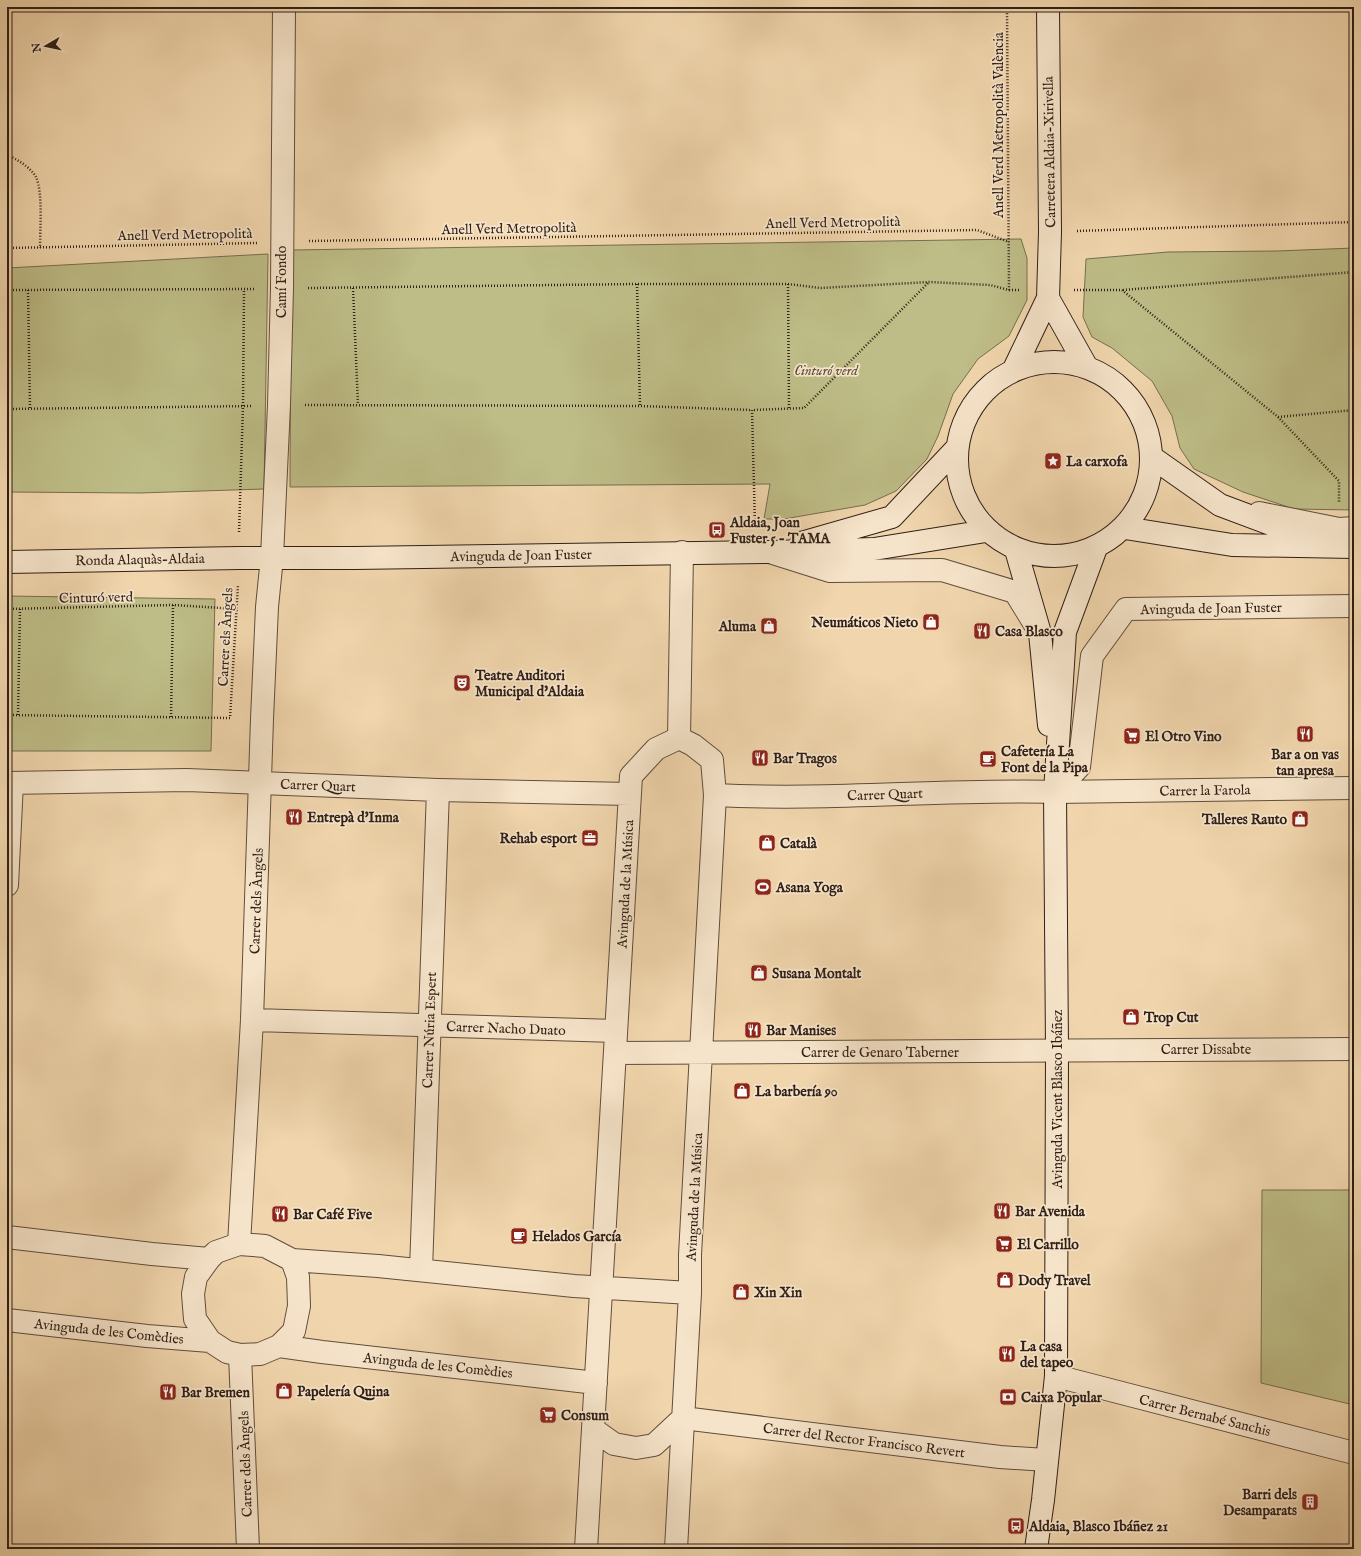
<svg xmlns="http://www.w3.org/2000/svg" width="1361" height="1556" font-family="'IM FELL English',serif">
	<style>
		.green { fill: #bebd87; stroke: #766e4f }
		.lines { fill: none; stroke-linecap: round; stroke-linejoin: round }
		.street-casing { stroke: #604d3c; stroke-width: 24 }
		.secondary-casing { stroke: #2f1f17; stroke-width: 24 }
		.path { stroke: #2f1f17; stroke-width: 2.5; stroke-dasharray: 1 2; stroke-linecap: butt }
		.street { stroke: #f6e4ca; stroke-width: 22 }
		.secondary { stroke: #f6e4ca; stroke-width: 22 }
		.labels { text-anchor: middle; stroke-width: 3.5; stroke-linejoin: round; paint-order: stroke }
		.street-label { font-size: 14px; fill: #2f1f17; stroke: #f6e4ca }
		.park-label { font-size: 14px; font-style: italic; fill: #5a4e39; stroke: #f6e4ca }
		.poi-label { font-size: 14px; font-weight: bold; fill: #2f1f17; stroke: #f6e4ca; text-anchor: start }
	</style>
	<rect width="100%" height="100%" fill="#f1d6ad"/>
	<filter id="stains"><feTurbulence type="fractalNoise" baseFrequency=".005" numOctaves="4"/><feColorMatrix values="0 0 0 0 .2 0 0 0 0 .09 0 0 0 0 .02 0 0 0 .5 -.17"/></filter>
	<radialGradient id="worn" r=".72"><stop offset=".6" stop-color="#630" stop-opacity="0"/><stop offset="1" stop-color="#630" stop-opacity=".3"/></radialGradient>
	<path class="green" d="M1021 239 1027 258V300L1009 336 978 359 953 394 938 436 927 459 896 491 865 505 784 519H764L770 484 290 487 291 250Z
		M1354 248V510L1294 509 1243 492 1194 469 1180 448 1172 416 1152 381 1112 348 1092 337 1083 317 1086 259 1168 252 1277 251Z
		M268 254 264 489 140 493 7 492V268Z
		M7 596 215 599 211 751H7Z
		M1262 1190H1354V1405L1261 1383Z"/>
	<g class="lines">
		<defs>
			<path id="street" d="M1259 513 1339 529 1354 528
				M773 553 830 571 942 570 1015 592 1034 623
				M679 738 682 552
				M7 783 187 780 438 790 630 794
				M1055 792 1079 767 1092 656 1126 609 1354 606
				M715 795C828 801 942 789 1055 792L1354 788
				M7 885 12 783
				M252 1020 616 1031
				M615 1053 1354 1049
				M7 1237 152 1254 209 1259
				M239 1244 252 1020 262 719 267 607 272 557 279 405 282 288 284 7
				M239 1244 265 1246 292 1260 298 1277 299 1306 294 1331 279 1346 260 1354 240 1355 227 1352 210 1341 195 1319 193 1294 196 1277 209 1259 216 1252Z
				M292 1260 378 1266 574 1286 690 1293
				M421 1270 438 790
				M7 1320 147 1336 210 1341
				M279 1346 322 1352 596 1383
				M240 1355 248 1549
				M1056 1376 1354 1453
				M593 1429 614 1444 636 1448 654 1445 683 1418 1000 1457 1046 1460
				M586 1549 631 776 656 749 679 738 693 745 712 760 715 795 690 1255V1293L676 1549"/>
			<path id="secondary" d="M1048 298 1085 364
				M957 459a97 97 0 1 1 194 0a97 97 0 1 1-194 0Z
				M1015 367 1048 298 1050 232 1048 7
				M1153 458 1220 505 1316 541
				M1125 528 1232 545 1354 547
				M801 543 892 517 955 450
				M1016 550 1040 633 1049 725
				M7 562 239 558H355L770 552 874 549 986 531
				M1036 1549 1043 1500 1056 1376 1057 1050 1055 792 1065 632 1096 548"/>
		</defs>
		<use href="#street" class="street-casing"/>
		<use href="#secondary" class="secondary-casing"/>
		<path class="path" d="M7 155C17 159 30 167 36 177 43 192 40 230 40 248
			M1077 231 1354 222
			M309 241 977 230 1009 242
			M7 248 257 243
			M637 284 640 406
			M788 284 789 409
			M308 288 637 284H788L820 288 930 282 990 285 1009 290 1007 7
			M353 288 358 405
			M7 290 255 289
			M28 290 30 409
			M1009 290H1021
			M1074 290H1122L1278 417 1339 481V503
			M1123 290 1354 272
			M305 405 640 406 752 410
			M7 409 252 406
			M1278 417 1354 410
			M755 525 752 410 804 408 929 282
			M239 532 243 406 244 289
			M7 609 173 605 238 609
			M7 715 230 718 238 585
			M18 715 20 609
			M171 717 173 605"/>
		<use href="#street" class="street"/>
		<use href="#secondary" class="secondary"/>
	</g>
	<defs>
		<symbol id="sight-square" viewBox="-11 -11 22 22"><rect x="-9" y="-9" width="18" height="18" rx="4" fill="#8f2418" stroke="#f6e4ca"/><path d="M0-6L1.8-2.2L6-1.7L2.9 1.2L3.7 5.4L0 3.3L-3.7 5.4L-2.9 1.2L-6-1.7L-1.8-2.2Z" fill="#fff"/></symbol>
		<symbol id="bus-square" viewBox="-11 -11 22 22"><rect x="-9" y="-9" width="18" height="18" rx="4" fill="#8f2418" stroke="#f6e4ca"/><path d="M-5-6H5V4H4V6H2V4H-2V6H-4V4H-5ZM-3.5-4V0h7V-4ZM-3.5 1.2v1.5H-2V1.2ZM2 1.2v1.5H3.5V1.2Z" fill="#fff"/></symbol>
		<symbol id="shop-square" viewBox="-11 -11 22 22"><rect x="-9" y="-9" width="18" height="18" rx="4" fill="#8f2418" stroke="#f6e4ca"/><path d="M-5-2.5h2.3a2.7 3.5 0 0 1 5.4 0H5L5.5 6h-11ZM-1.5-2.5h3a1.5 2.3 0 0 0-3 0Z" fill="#fff"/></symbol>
		<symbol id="restaurant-square" viewBox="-11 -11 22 22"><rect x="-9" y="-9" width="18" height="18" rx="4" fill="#8f2418" stroke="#f6e4ca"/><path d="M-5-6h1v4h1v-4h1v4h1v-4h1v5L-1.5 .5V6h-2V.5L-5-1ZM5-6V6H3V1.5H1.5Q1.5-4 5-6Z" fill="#fff"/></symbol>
		<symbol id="theatre-square" viewBox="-11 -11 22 22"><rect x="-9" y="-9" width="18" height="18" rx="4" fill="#8f2418" stroke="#f6e4ca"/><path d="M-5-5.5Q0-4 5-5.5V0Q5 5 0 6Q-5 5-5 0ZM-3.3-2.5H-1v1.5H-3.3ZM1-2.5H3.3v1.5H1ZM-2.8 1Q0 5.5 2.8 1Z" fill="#fff"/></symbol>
		<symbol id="supermarket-square" viewBox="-11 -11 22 22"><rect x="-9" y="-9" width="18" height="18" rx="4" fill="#8f2418" stroke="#f6e4ca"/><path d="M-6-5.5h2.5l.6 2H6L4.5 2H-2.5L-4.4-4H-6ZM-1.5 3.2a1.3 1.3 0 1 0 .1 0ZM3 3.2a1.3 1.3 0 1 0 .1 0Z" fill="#fff"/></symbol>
		<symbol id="cafe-square" viewBox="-11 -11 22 22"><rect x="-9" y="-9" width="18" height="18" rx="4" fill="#8f2418" stroke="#f6e4ca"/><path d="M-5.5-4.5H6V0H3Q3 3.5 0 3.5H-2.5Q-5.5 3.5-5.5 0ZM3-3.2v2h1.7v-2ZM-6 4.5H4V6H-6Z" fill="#fff"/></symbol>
		<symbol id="office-square" viewBox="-11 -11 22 22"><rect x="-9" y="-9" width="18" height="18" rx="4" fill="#8f2418" stroke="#f6e4ca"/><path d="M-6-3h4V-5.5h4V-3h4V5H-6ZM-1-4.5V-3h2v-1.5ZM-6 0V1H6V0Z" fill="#fff"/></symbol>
		<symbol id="stadium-square" viewBox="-11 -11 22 22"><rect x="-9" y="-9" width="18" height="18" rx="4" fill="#8f2418" stroke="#f6e4ca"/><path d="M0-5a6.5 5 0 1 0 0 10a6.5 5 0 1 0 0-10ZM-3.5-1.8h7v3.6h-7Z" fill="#fff"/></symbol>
		<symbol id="bank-square" viewBox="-11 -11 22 22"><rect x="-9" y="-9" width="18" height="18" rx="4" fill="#8f2418" stroke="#f6e4ca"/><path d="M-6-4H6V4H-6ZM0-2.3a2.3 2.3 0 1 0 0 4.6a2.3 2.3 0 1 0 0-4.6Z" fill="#fff"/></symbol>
		<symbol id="building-square" viewBox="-11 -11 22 22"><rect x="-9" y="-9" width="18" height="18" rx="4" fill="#8f2418" stroke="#f6e4ca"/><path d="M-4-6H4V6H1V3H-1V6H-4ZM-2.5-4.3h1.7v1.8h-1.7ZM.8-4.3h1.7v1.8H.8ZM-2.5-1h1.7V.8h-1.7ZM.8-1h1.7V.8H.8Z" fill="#fff"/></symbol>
	</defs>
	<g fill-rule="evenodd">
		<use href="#sight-square" x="1043" y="451" width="20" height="20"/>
		<use href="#bus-square" x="707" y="520" width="20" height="20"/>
		<use href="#shop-square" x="921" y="612" width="20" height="20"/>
		<use href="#shop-square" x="759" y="616" width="20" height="20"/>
		<use href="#restaurant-square" x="972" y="621" width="20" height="20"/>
		<use href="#theatre-square" x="452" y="673" width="20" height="20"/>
		<use href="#restaurant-square" x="1295" y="724" width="20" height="20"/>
		<use href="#supermarket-square" x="1122" y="726" width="20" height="20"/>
		<use href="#restaurant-square" x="750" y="748" width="20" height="20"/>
		<use href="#cafe-square" x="978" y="749" width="20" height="20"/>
		<use href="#restaurant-square" x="284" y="807" width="20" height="20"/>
		<use href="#shop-square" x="1290" y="809" width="20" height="20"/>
		<use href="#office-square" x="580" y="828" width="20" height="20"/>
		<use href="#shop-square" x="757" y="833" width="20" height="20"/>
		<use href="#stadium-square" x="753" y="877" width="20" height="20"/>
		<use href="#shop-square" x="749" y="963" width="20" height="20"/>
		<use href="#shop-square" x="1121" y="1007" width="20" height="20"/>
		<use href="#restaurant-square" x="743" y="1020" width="20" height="20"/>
		<use href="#shop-square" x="732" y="1081" width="20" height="20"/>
		<use href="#restaurant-square" x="992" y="1201" width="20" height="20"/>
		<use href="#restaurant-square" x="270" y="1204" width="20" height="20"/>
		<use href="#cafe-square" x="509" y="1226" width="20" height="20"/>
		<use href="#supermarket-square" x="994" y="1234" width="20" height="20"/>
		<use href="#shop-square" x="995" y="1270" width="20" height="20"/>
		<use href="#shop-square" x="731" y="1282" width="20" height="20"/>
		<use href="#restaurant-square" x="997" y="1344" width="20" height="20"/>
		<use href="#shop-square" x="274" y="1381" width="20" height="20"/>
		<use href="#restaurant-square" x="158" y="1382" width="20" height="20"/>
		<use href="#bank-square" x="998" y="1387" width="20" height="20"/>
		<use href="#supermarket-square" x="538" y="1405" width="20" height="20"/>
		<use href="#building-square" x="1300" y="1492" width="20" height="20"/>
		<use href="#bus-square" x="1006" y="1516" width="20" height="20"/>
	</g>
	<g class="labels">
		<g class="street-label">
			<text transform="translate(998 125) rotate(-90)" y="5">Anell Verd Metropolità València</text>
			<text transform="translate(1049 152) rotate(-91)" y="5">Carretera Aldaia-Xirivella</text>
			<text transform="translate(833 222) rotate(-1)" y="5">Anell Verd Metropolità</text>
			<text transform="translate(509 228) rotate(-1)" y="5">Anell Verd Metropolità</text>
			<text transform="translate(185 234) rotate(-1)" y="5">Anell Verd Metropolità</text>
			<text transform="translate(281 282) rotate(-90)" y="5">Camí Fondo</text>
			<text transform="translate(521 555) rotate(-1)" y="5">Avinguda de Joan Fuster</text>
			<text transform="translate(140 559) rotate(-1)" y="5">Ronda Alaquàs-Aldaia</text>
			<text transform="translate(96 597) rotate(-1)" y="5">Cinturó verd</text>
			<text transform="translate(1211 608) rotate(-1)" y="5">Avinguda de Joan Fuster</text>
			<text transform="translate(225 637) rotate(-87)" y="5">Carrer els Àngels</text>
			<text transform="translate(318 785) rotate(2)" y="5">Carrer Quart</text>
			<text transform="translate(1205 790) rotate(-1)" y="5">Carrer la Farola</text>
			<text transform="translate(885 794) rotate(-2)" y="5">Carrer Quart</text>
			<text transform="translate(625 884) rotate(-87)" y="5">Avinguda de la Música</text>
			<text transform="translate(256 901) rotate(-88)" y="5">Carrer dels Àngels</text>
			<text transform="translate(506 1028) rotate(2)" y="5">Carrer Nacho Duato</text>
			<text transform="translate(429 1030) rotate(-88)" y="5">Carrer Núria Espert</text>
			<text x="1206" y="1054">Carrer Dissabte</text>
			<text x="880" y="1057">Carrer de Genaro Taberner</text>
			<text transform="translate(1057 1099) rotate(-90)" y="5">Avinguda Vicent Blasco Ibáñez</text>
			<text transform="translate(694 1197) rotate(-87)" y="5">Avinguda de la Música</text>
			<text transform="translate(109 1331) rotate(6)" y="5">Avinguda de les Comèdies</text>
			<text transform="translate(438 1365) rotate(6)" y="5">Avinguda de les Comèdies</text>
			<text transform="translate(1205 1415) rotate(14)" y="5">Carrer Bernabé Sanchis</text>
			<text transform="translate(864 1440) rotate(7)" y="5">Carrer del Rector Francisco Revert</text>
			<text transform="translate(245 1464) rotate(-92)" y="5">Carrer dels Àngels</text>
		</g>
		<g class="park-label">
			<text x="826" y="375">Cinturó verd</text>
		</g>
		<g class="poi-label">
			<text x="1066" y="466">La carxofa</text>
			<text x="730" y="527">Aldaia, Joan<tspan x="730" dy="16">Fuster 5 - TAMA</tspan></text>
			<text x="918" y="627" text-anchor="end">Neumáticos Nieto</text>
			<text x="756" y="631" text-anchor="end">Aluma</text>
			<text x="995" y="636">Casa Blasco</text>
			<text x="475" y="680">Teatre Auditori<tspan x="475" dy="16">Municipal d'Aldaia</tspan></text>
			<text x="1145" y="741">El Otro Vino</text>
			<text x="1001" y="756">Cafetería La<tspan x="1001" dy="16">Font de la Pipa</tspan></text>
			<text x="1305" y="759" text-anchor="middle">Bar a on vas<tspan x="1305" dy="16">tan apresa</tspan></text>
			<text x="773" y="763">Bar Tragos</text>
			<text x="307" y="822">Entrepà d'Inma</text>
			<text x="1287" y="824" text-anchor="end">Talleres Rauto</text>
			<text x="577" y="843" text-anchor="end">Rehab esport</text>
			<text x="780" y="848">Català</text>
			<text x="776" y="892">Asana Yoga</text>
			<text x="772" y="978">Susana Montalt</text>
			<text x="1144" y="1022">Trop Cut</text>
			<text x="766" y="1035">Bar Manises</text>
			<text x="755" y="1096">La barbería 90</text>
			<text x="1015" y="1216">Bar Avenida</text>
			<text x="293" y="1219">Bar Café Five</text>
			<text x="532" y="1241">Helados García</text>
			<text x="1017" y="1249">El Carrillo</text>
			<text x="1018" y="1285">Dody Travel</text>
			<text x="754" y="1297">Xin Xin</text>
			<text x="1020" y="1351">La casa<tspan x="1020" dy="16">del tapeo</tspan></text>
			<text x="297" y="1396">Papelería Quina</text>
			<text x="181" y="1397">Bar Bremen</text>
			<text x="1021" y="1402">Caixa Popular</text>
			<text x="561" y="1420">Consum</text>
			<text x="1297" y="1499" text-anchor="end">Barri dels<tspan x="1297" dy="16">Desamparats</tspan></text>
			<text x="1029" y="1531">Aldaia, Blasco Ibáñez 21</text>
		</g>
	</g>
	<rect width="1361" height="1556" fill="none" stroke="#f1d6ad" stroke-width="24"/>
	<rect x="8" y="8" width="1345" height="1540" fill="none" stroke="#2f1f17" stroke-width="2"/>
	<rect x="12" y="12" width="1337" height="1532" fill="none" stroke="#2f1f17"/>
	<g transform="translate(46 46) rotate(261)" stroke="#f6e4ca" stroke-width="3" paint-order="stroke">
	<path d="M0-3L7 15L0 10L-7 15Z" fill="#2f1f17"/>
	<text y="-6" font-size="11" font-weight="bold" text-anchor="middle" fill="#2f1f17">N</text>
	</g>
	<rect width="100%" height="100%" filter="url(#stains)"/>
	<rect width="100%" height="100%" fill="url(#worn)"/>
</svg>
